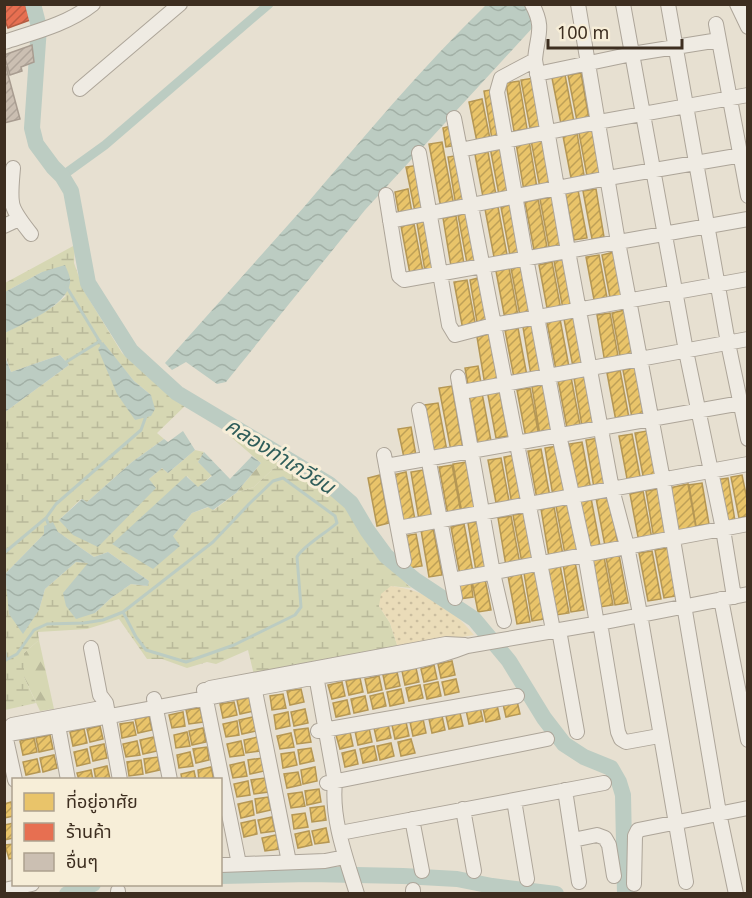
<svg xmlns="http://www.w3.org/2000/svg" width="752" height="898" font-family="Georgia,'Noto Sans Thai',serif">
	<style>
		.forest { fill: url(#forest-firs) }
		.wetland { fill: url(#wetland-marsh); fill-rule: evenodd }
		.sand { fill: url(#sand-dots) }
		.water { fill: url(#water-waves) }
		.homes { fill: url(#homes-hatch); stroke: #b59754; stroke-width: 1.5 }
		.shops { fill: url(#shops-hatch); stroke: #b45c42; stroke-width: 1.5 }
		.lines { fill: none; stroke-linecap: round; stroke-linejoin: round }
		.stream { stroke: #bcccc2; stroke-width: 3 }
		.canal { stroke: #bcccc2; stroke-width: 9 }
		.river { stroke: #bcccc2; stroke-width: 16 }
		.building { fill: url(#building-hatch); stroke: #a89c90; stroke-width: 1.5 }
		.minor-casing { stroke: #ada599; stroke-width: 16 }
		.minor { stroke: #efebe3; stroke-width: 14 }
		.labels { text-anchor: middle; stroke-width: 6; stroke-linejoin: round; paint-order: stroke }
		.water-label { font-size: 21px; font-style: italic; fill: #2f5d5a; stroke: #f7eed8 }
	</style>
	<defs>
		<pattern id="forest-firs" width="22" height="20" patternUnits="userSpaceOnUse" patternTransform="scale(1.5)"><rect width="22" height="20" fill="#d6d7b3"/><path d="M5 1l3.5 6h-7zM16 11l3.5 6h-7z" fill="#b9b99a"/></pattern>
		<pattern id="wetland-marsh" width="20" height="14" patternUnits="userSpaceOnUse" patternTransform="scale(1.5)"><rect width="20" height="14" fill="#d6d7b3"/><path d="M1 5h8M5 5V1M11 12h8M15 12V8" fill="none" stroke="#b9b99a"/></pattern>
		<pattern id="sand-dots" width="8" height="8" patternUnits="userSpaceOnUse" patternTransform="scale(1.5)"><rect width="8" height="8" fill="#eadcb9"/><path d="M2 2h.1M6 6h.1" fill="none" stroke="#cabd9f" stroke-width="1.8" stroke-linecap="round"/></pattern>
		<pattern id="water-waves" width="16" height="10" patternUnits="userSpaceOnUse" patternTransform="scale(1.5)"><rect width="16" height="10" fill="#bcccc2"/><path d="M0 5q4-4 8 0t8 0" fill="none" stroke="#a2b0a6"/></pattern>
		<pattern id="homes-hatch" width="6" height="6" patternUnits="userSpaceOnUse" patternTransform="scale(1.5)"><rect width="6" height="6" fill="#e9c46a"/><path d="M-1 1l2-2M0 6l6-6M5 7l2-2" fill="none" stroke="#bea057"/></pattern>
		<pattern id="shops-hatch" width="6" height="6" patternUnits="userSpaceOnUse" patternTransform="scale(1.5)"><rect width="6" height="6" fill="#e76f51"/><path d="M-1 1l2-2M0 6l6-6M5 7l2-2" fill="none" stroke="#bc5c43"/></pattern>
		<pattern id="building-hatch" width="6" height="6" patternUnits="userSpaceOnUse" patternTransform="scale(1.5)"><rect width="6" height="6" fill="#cbbfb2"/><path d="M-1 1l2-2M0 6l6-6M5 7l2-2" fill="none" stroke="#afa499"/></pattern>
	</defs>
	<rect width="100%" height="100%" fill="#e7e0d1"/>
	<path class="forest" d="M233 428 278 457 281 464 276 466 254 487 236 493 261 463 231 437Z
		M39 640 54 709 40 711 24 677V653Z"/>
	<path class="wetland" d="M75 245 74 263 84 291 122 353 150 378 187 404 157 433 164 439 132 462 87 502 81 499 59 520 155 488 149 479 162 468 168 473 195 450 204 452 198 462 212 475 198 488 187 476 173 536 192 513 209 507 214 510 236 493 254 487 276 466 281 464 338 497 352 512 378 556 411 588 391 586 379 606 390 623 398 648 254 675 248 650 216 664 207 662 187 668 162 659H147L119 619 87 629 38 632 39 640 24 653V677L36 703 5 710V412L69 365 60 355 11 372 5 354V333L54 306 66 296 42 272 5 292V283ZM102 342 134 381 151 395 135 420ZM58 532 94 557 108 552 149 581 147 586 131 584 111 598 95 613 88 563 76 562 45 589 39 610 5 574 44 534Z"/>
	<path class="sand" d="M391 586C426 590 452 608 474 635L398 648 390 623 379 606 381 594Z"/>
	<path class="water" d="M486 5H526L536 24 365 210 226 382 217 384 186 362 172 370 165 363C211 311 258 259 304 207 363 138 421 68 486 5Z
		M65 265C67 270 71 277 70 283 67 306 24 323 5 333V292L42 272Z
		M103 342 134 381 151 395 155 409 151 416 135 420 117 394 98 349Z
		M4 354 11 372 60 355 69 365 5 412Z
		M183 431 195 450 168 473 162 468 149 479 156 488 98 547 73 535 59 520 82 499 87 502 132 462 164 439 168 442Z
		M204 452 230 479 252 456 261 463 236 493 213 510 208 507 192 513 173 536 180 546 153 569 112 544 186 476 198 487 212 476 198 462Z
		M53 522 58 532 94 557 108 552 149 581 148 586 131 584 111 598 95 613 76 619 66 606 63 593 88 563 76 562 45 589 39 610 23 634 9 614 5 574 44 534V526Z"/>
	<path class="homes" d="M581 73 589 119 577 121 568 75Z
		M565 75 574 122 561 124 552 78Z
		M534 78 543 126 530 128 521 80Z
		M519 81 527 129 514 131 506 83Z
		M496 89 505 137 492 139 484 91Z
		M482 99 490 139 477 142 469 102Z
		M454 125 458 145 446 147 443 128Z
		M592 130 601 178 588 181 579 133Z
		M577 133 585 181 572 183 563 136Z
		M544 138 553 186 540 188 531 140Z
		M529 140 537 188 524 191 516 143Z
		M442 142 454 206 441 208 429 144Z
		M503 145 512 193 499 195 490 147Z
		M487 147 496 195 483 197 474 149Z
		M460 155 469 203 456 206 448 157Z
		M419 165 427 210 415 212 406 167Z
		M408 189 412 213 399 215 395 192Z
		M596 189 604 237 592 239 583 191Z
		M578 190 587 238 574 240 565 192Z
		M553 197 561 245 549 247 540 199Z
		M538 199 547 247 534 250 525 202Z
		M514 204 523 252 510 255 501 207Z
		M498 207 507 255 494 257 485 209Z
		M471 213 480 261 467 263 458 215Z
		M456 216 464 264 451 266 443 218Z
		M429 221 438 269 425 271 417 223Z
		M414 224 423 272 410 274 401 226Z
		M614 252 623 300 611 303 602 255Z
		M599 255 608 303 595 305 586 257Z
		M567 259 576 307 563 309 554 261Z
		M552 262 561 310 548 313 539 265Z
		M523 266 532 314 520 316 511 268Z
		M509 268 518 316 505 319 496 271Z
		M482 277 491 325 478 328 470 280Z
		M467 280 476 328 463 330 454 282Z
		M625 310 634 358 621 361 612 313Z
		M610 313 619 361 605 363 597 315Z
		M576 317 585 365 573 367 564 319Z
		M560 319 569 367 556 370 547 322Z
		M535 325 544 373 531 375 523 327Z
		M518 328 527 376 514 378 505 330Z
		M489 334 498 382 485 385 477 337Z
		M478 366 481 383 468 385 465 368Z
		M635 367 644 416 632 418 623 370Z
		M620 370 629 418 616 421 607 373Z
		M586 376 595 424 582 426 574 378Z
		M571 377 580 425 567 428 558 380Z
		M544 384 553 432 540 435 532 387Z
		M452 386 463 449 451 451 439 388Z
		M499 388 508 436 496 438 487 390Z
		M530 388 539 436 526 438 517 390Z
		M482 393 491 441 478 444 469 396Z
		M438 403 447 451 433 453 425 405Z
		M411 427 416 456 404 458 398 429Z
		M647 431 656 479 644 481 635 433Z
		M632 434 641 482 628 484 619 436Z
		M598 438 607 486 594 488 586 440Z
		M582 442 591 490 578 492 569 444Z
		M557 446 566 494 553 496 545 448Z
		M541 449 550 497 537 499 528 451Z
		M516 455 525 503 512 505 504 457Z
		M501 458 510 506 497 508 488 460Z
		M466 462 475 510 462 513 453 464Z
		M452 465 461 513 448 515 439 467Z
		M423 470 432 518 419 520 411 472Z
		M406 472 415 520 402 523 393 475Z
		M380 475 389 523 377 526 368 478Z
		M742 475 748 504V516L739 518 731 477Z
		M728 478 735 521 722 523 715 480Z
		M702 483 709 524 696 526 689 485Z
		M688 484 696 528 677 532 669 488Z
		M658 489 667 537 654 539 646 491Z
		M643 491 652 539 639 542 630 494Z
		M609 496 618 544 605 546 596 498Z
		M591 498 600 546 587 548 578 500Z
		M569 504 578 552 565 554 556 506Z
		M554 507 563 555 549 557 541 509Z
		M526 513 535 561 522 563 513 515Z
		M511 516 520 564 506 566 498 518Z
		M480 521 489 569 476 571 468 523Z
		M464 524 473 572 460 575 451 527Z
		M433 528 442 575 429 577 421 530Z
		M416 534 422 566 409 568 403 536Z
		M668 548 676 596 664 598 655 550Z
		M652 551 661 599 648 601 639 553Z
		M619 555 628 603 615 605 606 557Z
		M604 557 613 605 600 607 591 559Z
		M575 562 584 610 571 612 563 564Z
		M560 565 569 613 556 615 547 567Z
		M536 571 545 619 532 621 524 573Z
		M521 574 530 622 517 624 508 576Z
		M485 579 491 610 478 612 472 581Z
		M471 582 473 597 460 599 457 584Z
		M452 661 455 675 441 678 438 664Z
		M434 665 437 679 424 682 421 669Z
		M416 668 419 682 405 685 402 671Z
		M397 672 400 686 386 689 383 675Z
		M379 676 382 690 368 693 365 679Z
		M360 678 363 692 349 695 346 681Z
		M456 679 459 692 445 695 442 682Z
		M342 682 345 696 332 699 328 685Z
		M438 682 441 696 427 699 424 685Z
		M420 685 423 698 409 701 406 688Z
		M301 689 304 702 290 705 287 691Z
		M401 689 404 703 390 706 387 692Z
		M383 693 386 706 373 709 370 696Z
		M283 694 286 708 272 710 270 696Z
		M365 696 368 710 354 713 351 699Z
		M251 697 254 711 240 714 237 700Z
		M347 700 350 714 336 717 333 703Z
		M517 701 520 714 506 717 503 704Z
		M234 702 237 715 223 718 220 704Z
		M497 705 500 719 486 722 483 708Z
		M480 707 483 721 469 724 466 710Z
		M200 708 203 722 189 724 186 710Z
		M305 709 308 723 294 726 291 712Z
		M183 712 185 726 172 728 169 715Z
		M288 712 290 726 276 729 274 715Z
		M460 713 463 726 449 729 446 716Z
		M149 716 152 730 138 733 135 719Z
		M442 716 445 730 432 733 429 719Z
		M253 717 256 731 242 734 239 720Z
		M423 719 426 733 413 736 410 722Z
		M237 721 239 735 226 737 223 724Z
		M133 722 136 735 122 738 120 724Z
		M406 722 409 736 395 739 392 725Z
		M388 724 391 738 377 741 374 728Z
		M100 726 103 739 90 742 87 729Z
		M203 728 206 742 192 745 189 731Z
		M308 728 311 742 297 744 294 730Z
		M369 728 372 742 358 745 355 731Z
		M84 729 87 743 73 746 70 732Z
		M187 732 190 746 176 748 174 735Z
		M350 732 353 746 340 749 336 735Z
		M291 733 294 747 280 749 277 736Z
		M50 735 53 749 39 752 36 738Z
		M154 737 157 751 143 754 140 740Z
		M258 737 260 751 246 753 244 740Z
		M34 738 37 752 23 755 20 741Z
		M411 739 415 753 401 756 398 742Z
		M137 741 140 755 126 757 123 744Z
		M241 741 244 755 230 757 227 744Z
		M391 743 394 756 380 760 377 746Z
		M104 744 107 758 93 761 90 747Z
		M374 746 377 760 363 763 360 749Z
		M207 747 209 760 196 763 193 749Z
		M311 748 314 761 300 764 298 750Z
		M87 749 90 763 77 766 74 752Z
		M355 750 358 764 345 767 342 753Z
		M190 752 193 766 179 768 177 755Z
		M294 752 297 765 283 768 281 754Z
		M54 755 57 768 43 772 40 758Z
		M158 757 160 770 146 773 144 759Z
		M262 758 264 771 250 774 248 760Z
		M37 759 40 772 26 775 23 762Z
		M141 760 143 774 129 776 127 762Z
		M244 762 247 776 233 778 230 765Z
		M107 766 110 779 96 780 94 769Z
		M211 767 214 780H199L198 770Z
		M315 767 317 781 303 784 301 770Z
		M91 770 93 780H79L77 773Z
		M194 771 196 780H182L181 774Z
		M298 772 301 785 287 788 284 774Z
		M265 778 268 792 254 794 251 780Z
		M248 781 250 795 237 797 234 784Z
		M319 789 321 802 307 805 305 791Z
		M302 792 305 806 291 808 288 794Z
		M268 797 271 810 257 813 255 799Z
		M252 801 254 815 241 818 238 804Z
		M11 802 14 816 4 818V804Z
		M324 806 326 820 312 822 310 808Z
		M305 813 308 827 294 829 292 815Z
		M272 817 275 831 261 833 258 820Z
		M255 820 257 834 244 837 241 823Z
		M14 823V838L4 840V825Z
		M326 828 329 842 315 844 312 831Z
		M309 831 312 845 298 848 295 834Z
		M276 835 279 849 265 851 262 838Z
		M14 844V858L9 859 5 845Z"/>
	<path class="shops" d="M4 4H25L30 20 8 28 4 18Z"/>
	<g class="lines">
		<path class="stream" d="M66 286 103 347
			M63 364 100 341
			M49 526 46 518 56 504 141 430 146 416
			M4 553 46 518
			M4 647 6 660
			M4 661 17 654 34 630 47 624 84 623 103 620 123 612 213 542 249 504 273 481 283 478 335 516 337 523C326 533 303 546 297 557L301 607 295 615 234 645 186 662 146 650 136 637 123 612"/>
		<path class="canal" d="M62 176 105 145 269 4"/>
		<path class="river" d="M33 4 39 27 32 128 36 144 53 167 62 176 71 191 88 283 131 351 177 393 329 484 351 503 367 530 386 556 415 580 474 619 509 661 544 718 564 744 584 757 611 768 619 782 623 795 625 894
			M220 876 310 874 403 876 457 879 492 886 556 894
			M67 894 93 884"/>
	</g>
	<path class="building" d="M32 45 34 62 21 67 22 71 10 75 4 55Z
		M4 67H6L20 119 4 123Z"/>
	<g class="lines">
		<defs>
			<path id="minor" d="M532 4C545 28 537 35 535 60L501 78 497 92 526 258 559 435 585 554 597 624
				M578 4 618 242 663 480 719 813 736 894
				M623 4 686 351 723 529 734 597
				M668 4 728 343 748 439
				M737 4 748 27
				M716 24 748 196
				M4 42C35 32 68 24 93 4
				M535 60 568 251 612 489 627 546 640 614 686 882
				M537 74 632 54 719 40
				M80 89 180 4
				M454 118 553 630
				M460 150 598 122 748 95
				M419 153 449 325 455 335 493 325 748 279
				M13 168C10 205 8 205 31 234
				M386 195 399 276 404 280 748 219
				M390 221 608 178 748 154
				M4 226 19 219
				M458 377 493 573 504 621
				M462 392 748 339
				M419 410 455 598
				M384 455 404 561
				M386 466 747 402
				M398 528 748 464
				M452 580 748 524
				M721 599 748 740
				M600 623 618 732 621 739 626 742 659 736
				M559 630 577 732
				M91 648 100 695 106 703 120 780
				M315 670 335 782C331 819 346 858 357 894
				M253 681 289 862
				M210 688 446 644 465 645
				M204 690 239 864
				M154 699 170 780
				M57 720 68 780
				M12 725 96 709
				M4 730 15 780
				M318 731 517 696
				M4 735C105 718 206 698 306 679 360 669 417 666 467 646L600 623 748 594
				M327 783 547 739
				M565 790 579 882
				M514 800 527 879
				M463 809 474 871
				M412 819 422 871
				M340 833 604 783
				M573 840 597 835 605 838 609 845 614 876
				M220 865 325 861 345 857
				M634 884 635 836 638 830 748 808
				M4 890 32 884
				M118 891V894
				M413 894V890"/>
		</defs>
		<use href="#minor" class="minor-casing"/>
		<use href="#minor" class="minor"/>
	</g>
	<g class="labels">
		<g class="water-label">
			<text transform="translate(280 456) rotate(32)" y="7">คลองท่าเกวียน</text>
		</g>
	</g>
	<rect width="752" height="898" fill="none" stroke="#3d2e20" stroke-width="12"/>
	<rect x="12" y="778" width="210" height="108" fill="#f7eed8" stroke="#ada18e" stroke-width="1.5"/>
	<rect x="24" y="793" width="30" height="18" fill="#e9c46a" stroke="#ada18e" stroke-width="1.5"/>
	<text x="66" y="808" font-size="18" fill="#3d2e20">ที่อยู่อาศัย</text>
	<rect x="24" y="823" width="30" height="18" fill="#e76f51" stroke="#ada18e" stroke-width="1.5"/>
	<text x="66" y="838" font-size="18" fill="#3d2e20">ร้านค้า</text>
	<rect x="24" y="853" width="30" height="18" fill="#cbbfb2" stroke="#ada18e" stroke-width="1.5"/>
	<text x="66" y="868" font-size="18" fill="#3d2e20">อื่นๆ</text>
	<path d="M548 39v9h134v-9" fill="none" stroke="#3d2e20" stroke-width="3"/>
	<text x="557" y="39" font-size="18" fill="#3d2e20" stroke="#f7eed8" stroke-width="4.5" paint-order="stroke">100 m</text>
</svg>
